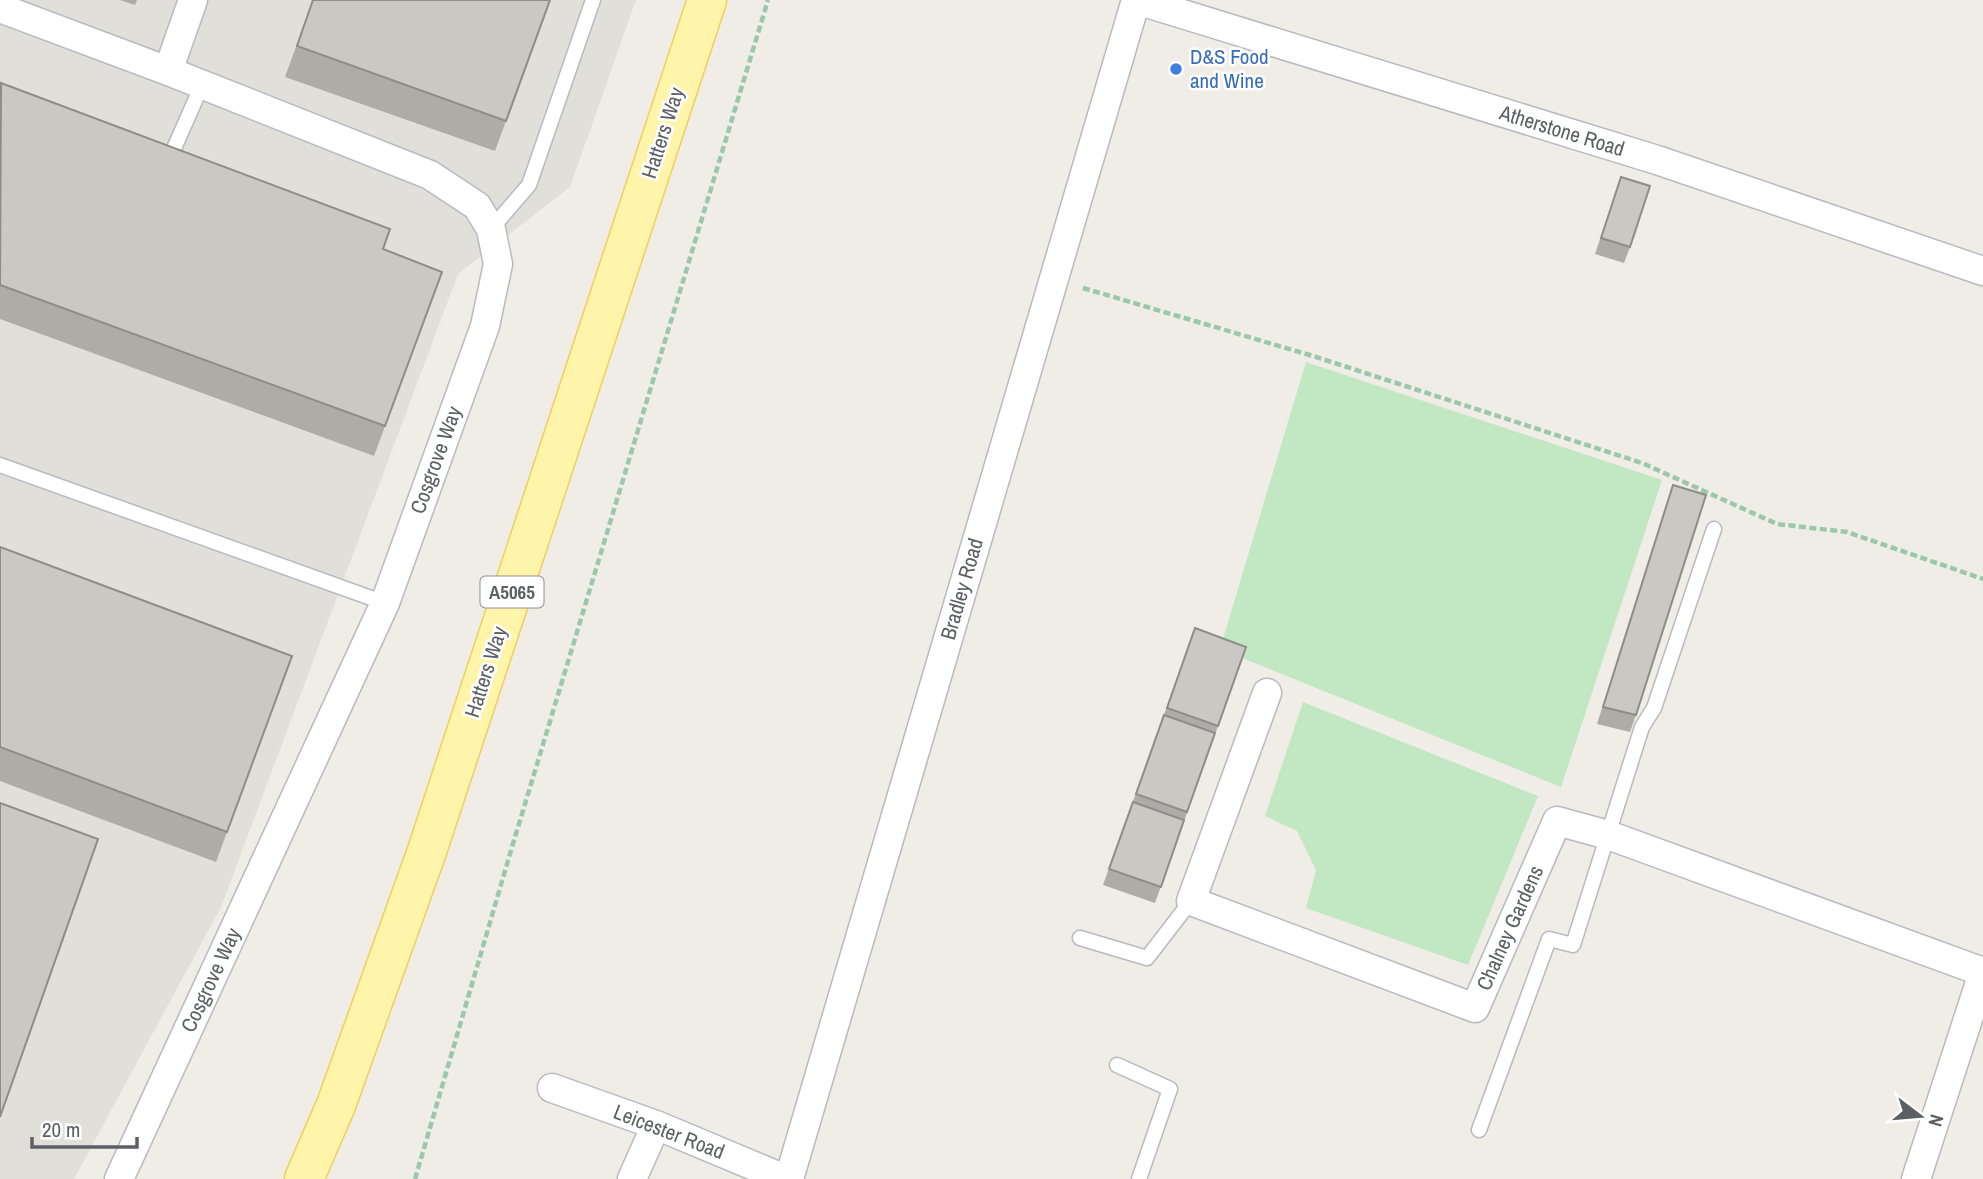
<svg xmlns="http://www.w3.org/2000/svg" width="1983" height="1179" font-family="'Archivo Narrow',sans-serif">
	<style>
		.industrial { fill: #e0dfd9 }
		.green { fill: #c1e7c3 }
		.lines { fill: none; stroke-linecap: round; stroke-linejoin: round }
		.lane-casing { stroke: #b7babf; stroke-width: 17 }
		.street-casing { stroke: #b7babf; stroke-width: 31 }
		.primary-casing { stroke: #f3ce5a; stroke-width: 41 }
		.path { stroke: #9ac8a9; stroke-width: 4.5; stroke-dasharray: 7 3.5; stroke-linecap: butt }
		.lane { stroke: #fff; stroke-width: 14 }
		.street { stroke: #fff; stroke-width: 28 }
		.primary { stroke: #fff5aa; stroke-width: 38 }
		.wall { fill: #aeaca7 }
		.building { fill: #cac8c2; stroke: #8d8c88; stroke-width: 2 }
		.shop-dot { fill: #3f7fe0; stroke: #fff; stroke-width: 2.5 }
		.labels { text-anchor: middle; stroke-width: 5; stroke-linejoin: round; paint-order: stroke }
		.shield { fill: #fff; stroke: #8d9093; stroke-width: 2 }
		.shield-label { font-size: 19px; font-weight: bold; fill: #5c6065 }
		.shop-label { font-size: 21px; fill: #366cbe; stroke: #fff; text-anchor: start }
		.street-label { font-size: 21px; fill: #5c6065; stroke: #fff }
	</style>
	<rect width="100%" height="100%" fill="#efede5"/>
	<path class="industrial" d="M0 0H636L570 187 458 274 221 907 74 1179H0Z"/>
	<path class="green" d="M1306 362 1662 480 1561 787 1220 649Z
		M1303 702 1538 796 1468 965 1306 908 1316 870 1297 831 1265 816Z"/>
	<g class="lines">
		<defs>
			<path id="lane" d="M172 153 202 85
				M491 229 529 185 593 0
				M0 465 385 603
				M1080 938 1147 958 1191 901
				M1117 1065 1170 1089 1139 1179
				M1479 1130 1549 939 1573 945 1642 727 1654 708 1714 529"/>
			<path id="street" d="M1137 0 1657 160 1983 271
				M0 8 168 71 430 175 477 206 491 229 498 264 485 326 385 603 119 1179
				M168 71 193 0
				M1267 693 1191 901 1475 1008 1557 821 1608 835 1983 972
				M552 1088 656 1125 785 1179
				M632 1179 656 1125
				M789 1179 1136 0
				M1916 1179 1983 973"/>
			<path id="primary" d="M304 1179 336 1105 427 851 707 0"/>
		</defs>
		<use href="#lane" class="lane-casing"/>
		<use href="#street" class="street-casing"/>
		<use href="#primary" class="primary-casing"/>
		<path class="path" d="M1083 288 1313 356 1642 463 1777 524 1847 532 1983 579
			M415 1179 512 847 768 0"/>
		<use href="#lane" class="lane"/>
		<use href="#street" class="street"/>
		<use href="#primary" class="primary"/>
	</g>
	<path class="wall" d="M120 0H137L135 5Z
		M313 0H550L495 151 285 77Z
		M0 85 383 249 442 272 374 456 0 319Z
		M1621 177 1630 247 1624 263 1595 254Z
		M1673 485 1636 715 1630 732 1597 724Z
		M0 547 292 656 216 862 0 781Z
		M1195 628 1218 726 1155 903 1103 885Z"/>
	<path class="building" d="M313 0H550L506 121 297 46Z
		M1 83 390 229 383 249 442 272 385 426 0 285Z
		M1621 177 1650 186 1630 247 1601 238Z
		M1673 485 1706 495 1636 715 1603 707Z
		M0 547 292 656 227 832 0 747Z
		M1195 628 1246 647 1218 726 1167 708Z
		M1164 715 1215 733 1187 812 1136 794Z
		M1133 802 1184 820 1161 887 1109 869Z
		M0 803 98 839 0 1117Z"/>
	<circle class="shop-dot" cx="1176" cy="69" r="7"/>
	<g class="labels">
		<rect class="shield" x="480.5" y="576.5" width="63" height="31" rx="5"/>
		<g class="shield-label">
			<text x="512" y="599">A5065</text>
		</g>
		<g class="shop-label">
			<text x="1190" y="64">D&amp;S Food<tspan x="1190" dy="24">and Wine</tspan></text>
		</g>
		<g class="street-label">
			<text transform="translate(1562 131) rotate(17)" y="7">Atherstone Road</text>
			<text transform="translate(663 133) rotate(-72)" y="7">Hatters Way</text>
			<text transform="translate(436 460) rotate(-70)" y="7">Cosgrove Way</text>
			<text transform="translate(962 589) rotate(-74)" y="7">Bradley Road</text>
			<text transform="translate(486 672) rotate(-72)" y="7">Hatters Way</text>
			<text transform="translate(1510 928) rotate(-66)" y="7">Chalney Gardens</text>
			<text transform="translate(211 980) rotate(-65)" y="7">Cosgrove Way</text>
			<text transform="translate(669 1132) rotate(21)" y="7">Leicester Road</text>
		</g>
	</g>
	<g transform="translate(1920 1116) rotate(106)" stroke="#ffffff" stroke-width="5" paint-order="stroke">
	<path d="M0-5L12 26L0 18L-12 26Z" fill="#5c6065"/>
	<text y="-10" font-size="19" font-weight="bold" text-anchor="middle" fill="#5c6065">N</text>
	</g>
	<path d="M32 1137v10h105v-10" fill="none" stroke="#5c6065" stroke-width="3.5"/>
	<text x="42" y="1137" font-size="21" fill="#5c6065" stroke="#ffffff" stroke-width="5" paint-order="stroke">20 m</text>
</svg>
